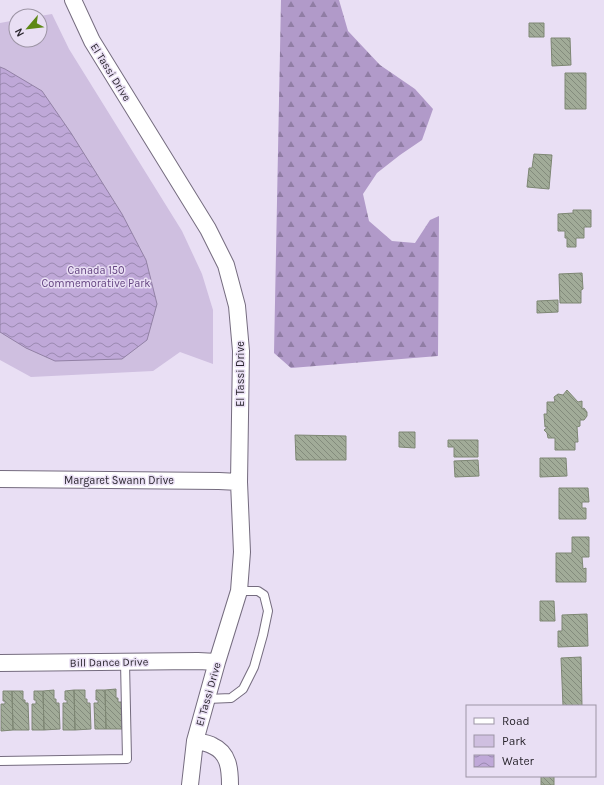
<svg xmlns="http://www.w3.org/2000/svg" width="604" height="785" font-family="Karla,sans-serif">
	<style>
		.green { fill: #cfbfe0 }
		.forest { fill: url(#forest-firs) }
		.water { fill: url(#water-waves); stroke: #9281a5 }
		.building { fill: url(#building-back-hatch); stroke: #7e8774 }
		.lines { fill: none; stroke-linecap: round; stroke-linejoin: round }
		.service-casing { stroke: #756c7f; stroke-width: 10 }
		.minor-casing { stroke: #756c7f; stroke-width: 18 }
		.service { stroke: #fff; stroke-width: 8 }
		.minor { stroke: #fff; stroke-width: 16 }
		.labels { text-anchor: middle; stroke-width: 3; stroke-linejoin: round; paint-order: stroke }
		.street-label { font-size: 11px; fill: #2a262e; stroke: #e9dff4 }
		.park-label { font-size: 11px; fill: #644481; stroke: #e9dff4 }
	</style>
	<defs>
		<pattern id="forest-firs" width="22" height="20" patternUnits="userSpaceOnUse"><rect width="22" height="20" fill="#b19ac9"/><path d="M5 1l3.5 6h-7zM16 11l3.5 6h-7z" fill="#907da4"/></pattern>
		<pattern id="water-waves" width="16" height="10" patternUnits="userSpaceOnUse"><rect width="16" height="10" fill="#bfa8d8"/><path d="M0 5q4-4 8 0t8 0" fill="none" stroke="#9b89b0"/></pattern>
		<pattern id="building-back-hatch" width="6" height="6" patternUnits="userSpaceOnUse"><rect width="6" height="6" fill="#a1ab98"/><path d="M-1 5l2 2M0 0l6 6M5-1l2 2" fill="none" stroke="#838b7c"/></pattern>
	</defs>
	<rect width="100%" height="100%" fill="#e9dff4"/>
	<path class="green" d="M52 14 69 49 182 231 202 274 213 310V364L180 352 153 371 31 377 0 360V23L16 20V40H40V16Z"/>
	<path class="forest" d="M281 0H339L348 31 380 65 415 89 433 109 422 140 400 155 377 173 363 194 369 221 392 241 415 243 430 220 439 216 438 356 291 368 274 353Z"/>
	<path class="water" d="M0 67 5 69 42 91 71 133 122 214 146 260 157 304 147 340 122 359 55 361 26 348 0 332Z"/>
	<path class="building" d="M529 23H544V37H529Z
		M551 38H570L571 65 552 66Z
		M565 73H586V109H565Z
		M534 154 552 155 549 189 527 187 529 168H532Z
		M573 210H591V227H584V238H576V247H567V238H565V231H558V214L573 213Z
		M582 273 583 289 581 290V303H560L559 274Z
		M558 300V312L537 313V301Z
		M567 390 578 402 582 401V409L584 408 587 412V416L584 420H580V426L577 427 578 442H575V450H555V438H548L547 433 544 430 548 427H545L544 414H547V402H555L554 397 558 394 563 395Z
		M399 432H415V448L399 447Z
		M295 435 346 436V460H296Z
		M448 440H478V457H454V447H448Z
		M540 458H566L567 476 540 477Z
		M478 460 479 476 455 477 454 461Z
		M559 488H588L589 502H582V508H586V519H559Z
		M572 537H589V557H582L583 569 586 568V582H556V553H572Z
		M540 601H554L555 621H540Z
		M587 614 588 646 558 647V631H562V615Z
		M581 657 582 706H563L561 658Z
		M116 689V698H118V702H121L122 729H106L105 690Z
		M54 690V699H56V703H59L60 729 44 730 43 691Z
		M74 690H85V699H87V703H90L91 729 75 730Z
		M74 690 75 730H63V703H67V700H65V691Z
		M96 690H105L106 729H95L94 703H98V700H96Z
		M3 691H12L13 730 1 731V704H5V701H3Z
		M12 691H23V700H25V703H28L29 730H13Z
		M34 691H43L44 730H32V704H36V700H34Z
		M541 776H554V785H541Z"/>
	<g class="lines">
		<defs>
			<path id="service" d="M207 699 231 698 243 689 254 667 263 635 268 611 264 595 258 591H239
				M0 761 127 759 125 662"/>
			<path id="minor" d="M73 0 92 41 208 229 226 265 237 306 241 351 239 482 242 552 239 591 217 662 195 741 190 785
				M0 479 219 481 239 482
				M0 663 198 661 217 662
				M195 741C201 742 208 743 213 746 229 753 230 770 230 785"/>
		</defs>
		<use href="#service" class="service-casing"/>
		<use href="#minor" class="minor-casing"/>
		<use href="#service" class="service"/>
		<use href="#minor" class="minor"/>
	</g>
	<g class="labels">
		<g class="street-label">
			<text transform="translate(111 72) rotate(58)" y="4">El Tassi Drive</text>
			<text transform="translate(240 374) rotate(-90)" y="4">El Tassi Drive</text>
			<text x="119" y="484">Margaret Swann Drive</text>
			<text transform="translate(109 662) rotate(-1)" y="4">Bill Dance Drive</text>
			<text transform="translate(208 694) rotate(-74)" y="4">El Tassi Drive</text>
		</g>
		<g class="park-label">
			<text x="96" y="274">Canada 150<tspan x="96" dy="13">Commemorative Park</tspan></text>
		</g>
	</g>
	<rect x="466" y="705" width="130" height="72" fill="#e9dff4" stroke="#9d95a5"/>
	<rect x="474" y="718" width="20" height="6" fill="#ffffff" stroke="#9d95a5"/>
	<text x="502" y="725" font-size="12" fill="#2a262e">Road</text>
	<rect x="474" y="735" width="20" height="12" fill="#cfbfe0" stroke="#9d95a5"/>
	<text x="502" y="745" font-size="12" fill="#2a262e">Park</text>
	<rect x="474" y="755" width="20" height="12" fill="url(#water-waves)" stroke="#9d95a5"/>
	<text x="502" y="765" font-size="12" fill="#2a262e">Water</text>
	<g transform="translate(28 28) rotate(242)"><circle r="19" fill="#e9dff4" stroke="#9d95a5"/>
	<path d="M0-3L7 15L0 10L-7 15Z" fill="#5e8815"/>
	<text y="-6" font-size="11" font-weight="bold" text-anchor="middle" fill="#2a262e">N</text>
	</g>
</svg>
